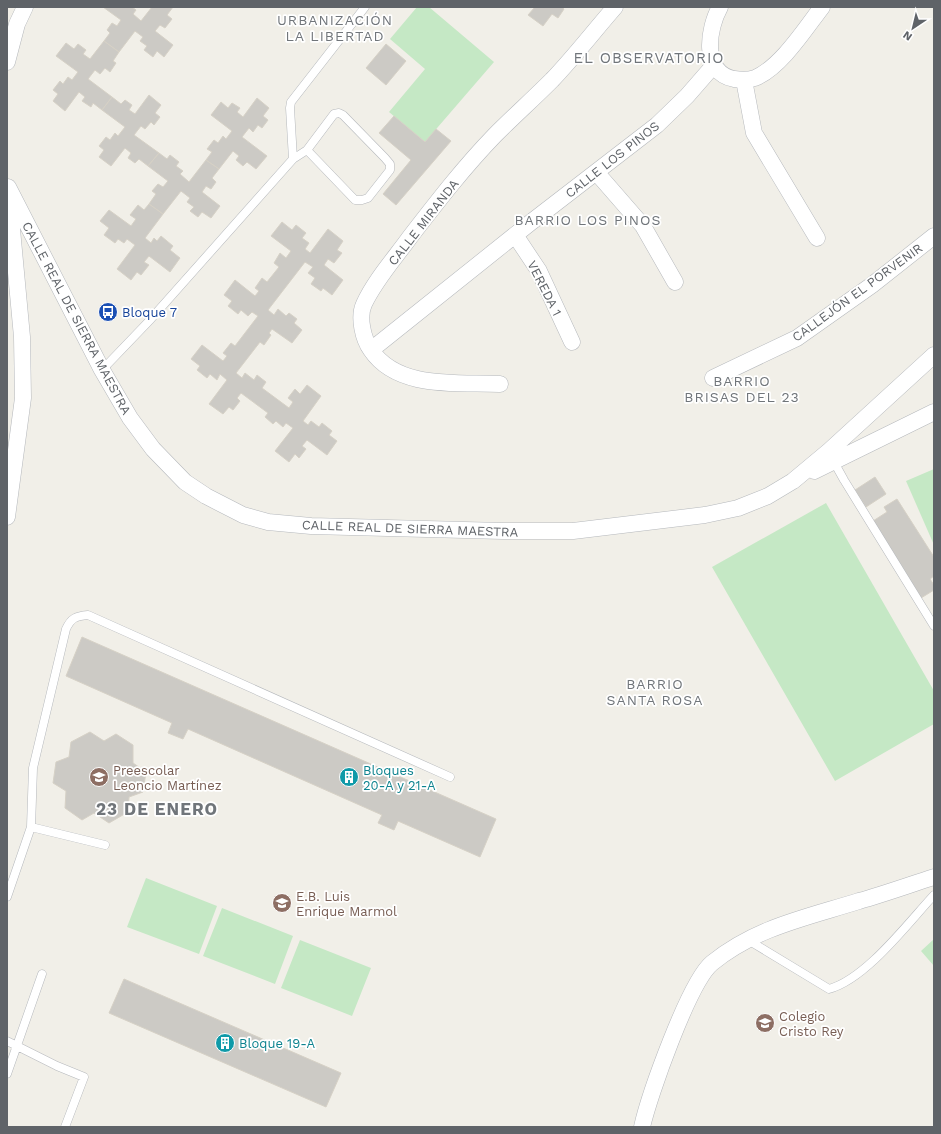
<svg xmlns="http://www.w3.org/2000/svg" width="941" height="1134" font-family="'Work Sans',sans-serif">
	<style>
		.green { fill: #c5e8c5 }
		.building { fill: #cccac5; stroke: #d6d1c6 }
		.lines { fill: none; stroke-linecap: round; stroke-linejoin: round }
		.lane-casing { stroke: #b5b8bc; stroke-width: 9 }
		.street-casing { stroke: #b5b8bc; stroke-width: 17 }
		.lane { stroke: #fff; stroke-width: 8 }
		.street { stroke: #fff; stroke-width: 16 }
		.labels { text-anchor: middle; stroke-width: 3.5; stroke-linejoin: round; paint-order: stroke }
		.street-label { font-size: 13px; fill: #5f6368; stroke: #fff }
		.transit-label { font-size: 13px; fill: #164399; stroke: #fff; text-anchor: start }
		.education-label { font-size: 13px; fill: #785e54; stroke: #fff; text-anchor: start }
		.culture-label { font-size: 13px; fill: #0d838f; stroke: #fff; text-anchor: start }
		.neighbourhood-label { font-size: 14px; letter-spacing: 1px; fill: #70757a; stroke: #fff }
		.quarter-label { font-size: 15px; letter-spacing: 1px; fill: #70757a; stroke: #fff }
		.district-label { font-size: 17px; font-weight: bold; letter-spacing: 1px; fill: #70757a; stroke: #fff }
	</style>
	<rect width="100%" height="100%" fill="#f1efe8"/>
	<path class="green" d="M417 7H429L494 62 425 142 389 112 425 69 390 39Z
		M934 469V545L906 481Z
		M826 503 934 691V724L835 781 712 567Z
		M146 878 217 906 199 954 127 927Z
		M222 908 293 936 275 984 203 956Z
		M934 939V966L921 951Z
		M300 940 371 968 352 1016 281 988Z"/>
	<path class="building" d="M103 7H132L136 10 133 14 141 21 152 7H173L167 15 172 19 165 28 160 25 155 31 173 45 164 57 157 51 153 57 144 50 147 46 140 41 143 37 135 31 119 52 104 41 110 33 107 30 112 23 117 26 121 20Z
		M535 7H562L564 9 558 18 552 14 543 26 528 15Z
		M104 41 119 52 113 61 116 63 110 72 105 68 100 74 95 70 88 79 112 97 102 110 93 103 91 107 82 101 85 97 79 92 65 111 53 101 58 94 53 90 60 81 63 84 68 77 72 80 78 72 56 56 66 43 74 49 78 44 86 50 83 54 90 59Z
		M386 44 406 61 386 85 366 68Z
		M149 95 161 105 155 113 160 117 154 125 151 122 145 129 141 126 134 135 159 153 148 166 139 159 135 163 128 158 131 153 125 148 111 166 99 157 104 150 99 146 106 137 110 140 115 133 118 136 125 127 102 110 112 97 121 104 125 100 132 105 129 110 135 114Z
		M257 98 269 108 263 116 268 120 262 128 258 125 253 132 249 128 242 137 267 156 256 169 247 162 243 166 236 160 239 156 233 151 219 169 206 160 212 152 207 149 214 140 218 143 223 136 226 139 232 131 211 115 221 102 228 108 232 103 240 108 237 112 243 117Z
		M394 116 425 142 436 129 451 141 396 205 383 194 411 160 379 133Z
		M159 153 167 159 170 155 179 162 176 166 183 171 180 174 189 182 206 160 219 169 212 178 216 182 211 189 206 186 202 192 220 206 211 218 202 212 198 217 190 211 194 207 187 202 190 198 181 191 163 214 149 204 156 194 152 191 158 184 163 187 168 181 148 166Z
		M149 204 163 214 145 238 151 243 154 238 157 241 161 236 173 246 170 250 180 258 170 272 149 256 144 262 149 265 141 275 137 272 131 280 117 269 135 245 127 239 124 243 118 239 115 243 104 235 109 228 100 221 109 210 131 226 136 219 130 215 138 205 144 210Z
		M282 222 292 230 296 225 306 233 302 238 309 243 305 249 310 253 328 229 343 241 337 250 342 253 334 263 328 259 324 265 343 280 332 295 323 288 321 291 311 284 315 278 308 273 313 267 305 262 268 310 274 315 278 309 286 316 289 313 297 319 294 323 302 330 292 343 272 329 269 333 271 335 264 345 260 342 236 373 242 378 245 373 254 380 257 375 266 382 262 388 289 408 293 402 288 398 295 389 300 394 307 385 321 396 303 421 308 425 311 421 319 427 322 423 332 431 329 435 337 441 327 455 307 440 302 446 306 449 299 458 295 454 289 462 275 451 293 428 286 423 283 427 276 421 273 424 265 417 268 413 241 393 237 398 240 401 233 410 229 407 223 414 209 404 227 380 220 374 217 380 210 374 207 378 197 370 200 366 191 359 202 345 223 361 227 356 223 353 231 343 235 346 258 316 252 312 248 316 241 310 238 314 228 306 232 301 224 295 235 280 255 296 259 291 255 288 262 278 267 282 279 267 274 263 280 253 286 258 291 251 271 236Z
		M875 477 886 494 866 507 855 490Z
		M897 499 934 557V576L930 579 934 585V590L921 598 873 521 887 512 884 507Z
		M82 637 496 819 480 857 398 821 394 830 378 823 382 815 188 729 183 739 168 733 172 723 66 676Z
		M90 732 104 741 116 734 133 745V763L146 772 143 792 129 797 128 812 109 823 94 813 82 820 65 808 66 791 53 783 56 762 69 757 71 742Z
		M124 979 341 1073 326 1107 109 1013Z"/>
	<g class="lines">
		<defs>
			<path id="lane" d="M293 159 307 150 334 114 339 113 343 115 385 158 390 164V170L368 198 362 200H355L307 150
				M102 370 149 321 293 159 290 108 291 102 365 7
				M834 462 844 480 934 626
				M31 827 105 845
				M7 897 31 827 33 768 66 629C71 618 76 616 88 615L450 777
				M748 940 829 989C866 979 908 923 934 895
				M7 1041 57 1066 84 1077 65 1127
				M7 1074 42 974"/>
			<path id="street" d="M720 7C708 28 701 73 734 79 741 80 749 80 755 78 781 67 805 29 822 7
				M7 62 17 24 25 7
				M744 80 754 133 817 238
				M596 172 643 226 675 282
				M8 187 102 370 130 418 153 449 185 482 206 496 243 515 268 522 311 526 503 531H573L705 515 738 508 768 496 793 481 829 451 934 355
				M515 235 539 271 572 342
				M371 350 530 223 657 125 687 96 714 65
				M713 378 797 338 872 285 934 236
				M500 384C458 382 398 390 371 350 363 339 358 317 364 304 375 280 395 258 410 237 437 202 464 167 495 135 514 116 533 99 552 80 574 57 594 31 615 7
				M814 471 934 412
				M7 517 23 398 22 337 9 197
				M642 1127C649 1096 689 982 712 963 757 927 805 918 859 901 884 894 909 885 934 877"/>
		</defs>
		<use href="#lane" class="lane-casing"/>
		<use href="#street" class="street-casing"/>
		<use href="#lane" class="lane"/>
		<use href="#street" class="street"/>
	</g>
	<defs>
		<symbol id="bus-disc" viewBox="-11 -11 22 22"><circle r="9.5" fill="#1a4fb4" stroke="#fff"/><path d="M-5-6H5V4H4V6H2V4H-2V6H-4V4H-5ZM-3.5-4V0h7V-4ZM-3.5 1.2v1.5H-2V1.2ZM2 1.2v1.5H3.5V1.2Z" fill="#fff"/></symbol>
		<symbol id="school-disc" viewBox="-11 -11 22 22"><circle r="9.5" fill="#8d6e63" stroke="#fff"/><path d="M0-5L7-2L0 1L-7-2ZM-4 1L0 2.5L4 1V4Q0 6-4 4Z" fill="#fff"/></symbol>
		<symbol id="building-disc" viewBox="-11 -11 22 22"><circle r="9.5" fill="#0f9aa8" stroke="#fff"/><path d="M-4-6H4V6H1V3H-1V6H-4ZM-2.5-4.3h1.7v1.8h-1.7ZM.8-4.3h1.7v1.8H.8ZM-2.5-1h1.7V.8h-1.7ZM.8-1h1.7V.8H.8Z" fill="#fff"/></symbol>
	</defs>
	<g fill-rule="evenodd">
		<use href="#bus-disc" x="97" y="301" width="22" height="22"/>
		<use href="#school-disc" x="88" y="766" width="22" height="22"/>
		<use href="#building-disc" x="338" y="766" width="22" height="22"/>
		<use href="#school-disc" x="271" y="892" width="22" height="22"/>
		<use href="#school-disc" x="754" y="1012" width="22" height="22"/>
		<use href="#building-disc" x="214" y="1032" width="22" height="22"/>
	</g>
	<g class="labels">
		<g class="street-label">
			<text transform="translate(612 159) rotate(-38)" y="5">CALLE LOS PINOS</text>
			<text transform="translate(423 222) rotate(-52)" y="5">CALLE MIRANDA</text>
			<text transform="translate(545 288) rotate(63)" y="5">VEREDA 1</text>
			<text transform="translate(857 292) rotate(-36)" y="5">CALLEJÓN EL PORVENIR</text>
			<text transform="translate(77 318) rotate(62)" y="5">CALLE REAL DE SIERRA MAESTRA</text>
			<text transform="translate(410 528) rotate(2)" y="5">CALLE REAL DE SIERRA MAESTRA</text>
		</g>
		<g class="transit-label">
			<text x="122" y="317">Bloque 7</text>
		</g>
		<g class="education-label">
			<text x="113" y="775">Preescolar<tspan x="113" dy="15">Leoncio Martínez</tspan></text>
			<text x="296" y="901">E.B. Luis<tspan x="296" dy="15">Enrique Marmol</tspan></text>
			<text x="779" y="1021">Colegio<tspan x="779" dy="15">Cristo Rey</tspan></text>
		</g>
		<g class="culture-label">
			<text x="363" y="775">Bloques<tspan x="363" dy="15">20-A y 21-A</tspan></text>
			<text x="239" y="1048">Bloque 19-A</text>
		</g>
		<g class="neighbourhood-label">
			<text x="335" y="25">URBANIZACIÓN<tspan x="335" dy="16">LA LIBERTAD</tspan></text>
			<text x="588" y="225">BARRIO LOS PINOS</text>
			<text x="742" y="386">BARRIO<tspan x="742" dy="16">BRISAS DEL 23</tspan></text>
			<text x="655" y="689">BARRIO<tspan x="655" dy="16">SANTA ROSA</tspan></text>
		</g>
		<g class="quarter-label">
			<text x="649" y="63">EL OBSERVATORIO</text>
		</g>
		<g class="district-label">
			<text x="157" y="815">23 DE ENERO</text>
		</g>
	</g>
	<rect width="941" height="1134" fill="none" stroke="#5f6368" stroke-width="16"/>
	<g transform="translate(913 28) rotate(215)" stroke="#ffffff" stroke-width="3" paint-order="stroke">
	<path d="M0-3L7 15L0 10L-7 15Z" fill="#5f6368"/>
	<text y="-6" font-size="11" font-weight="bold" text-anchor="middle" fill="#5f6368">N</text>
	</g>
</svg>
